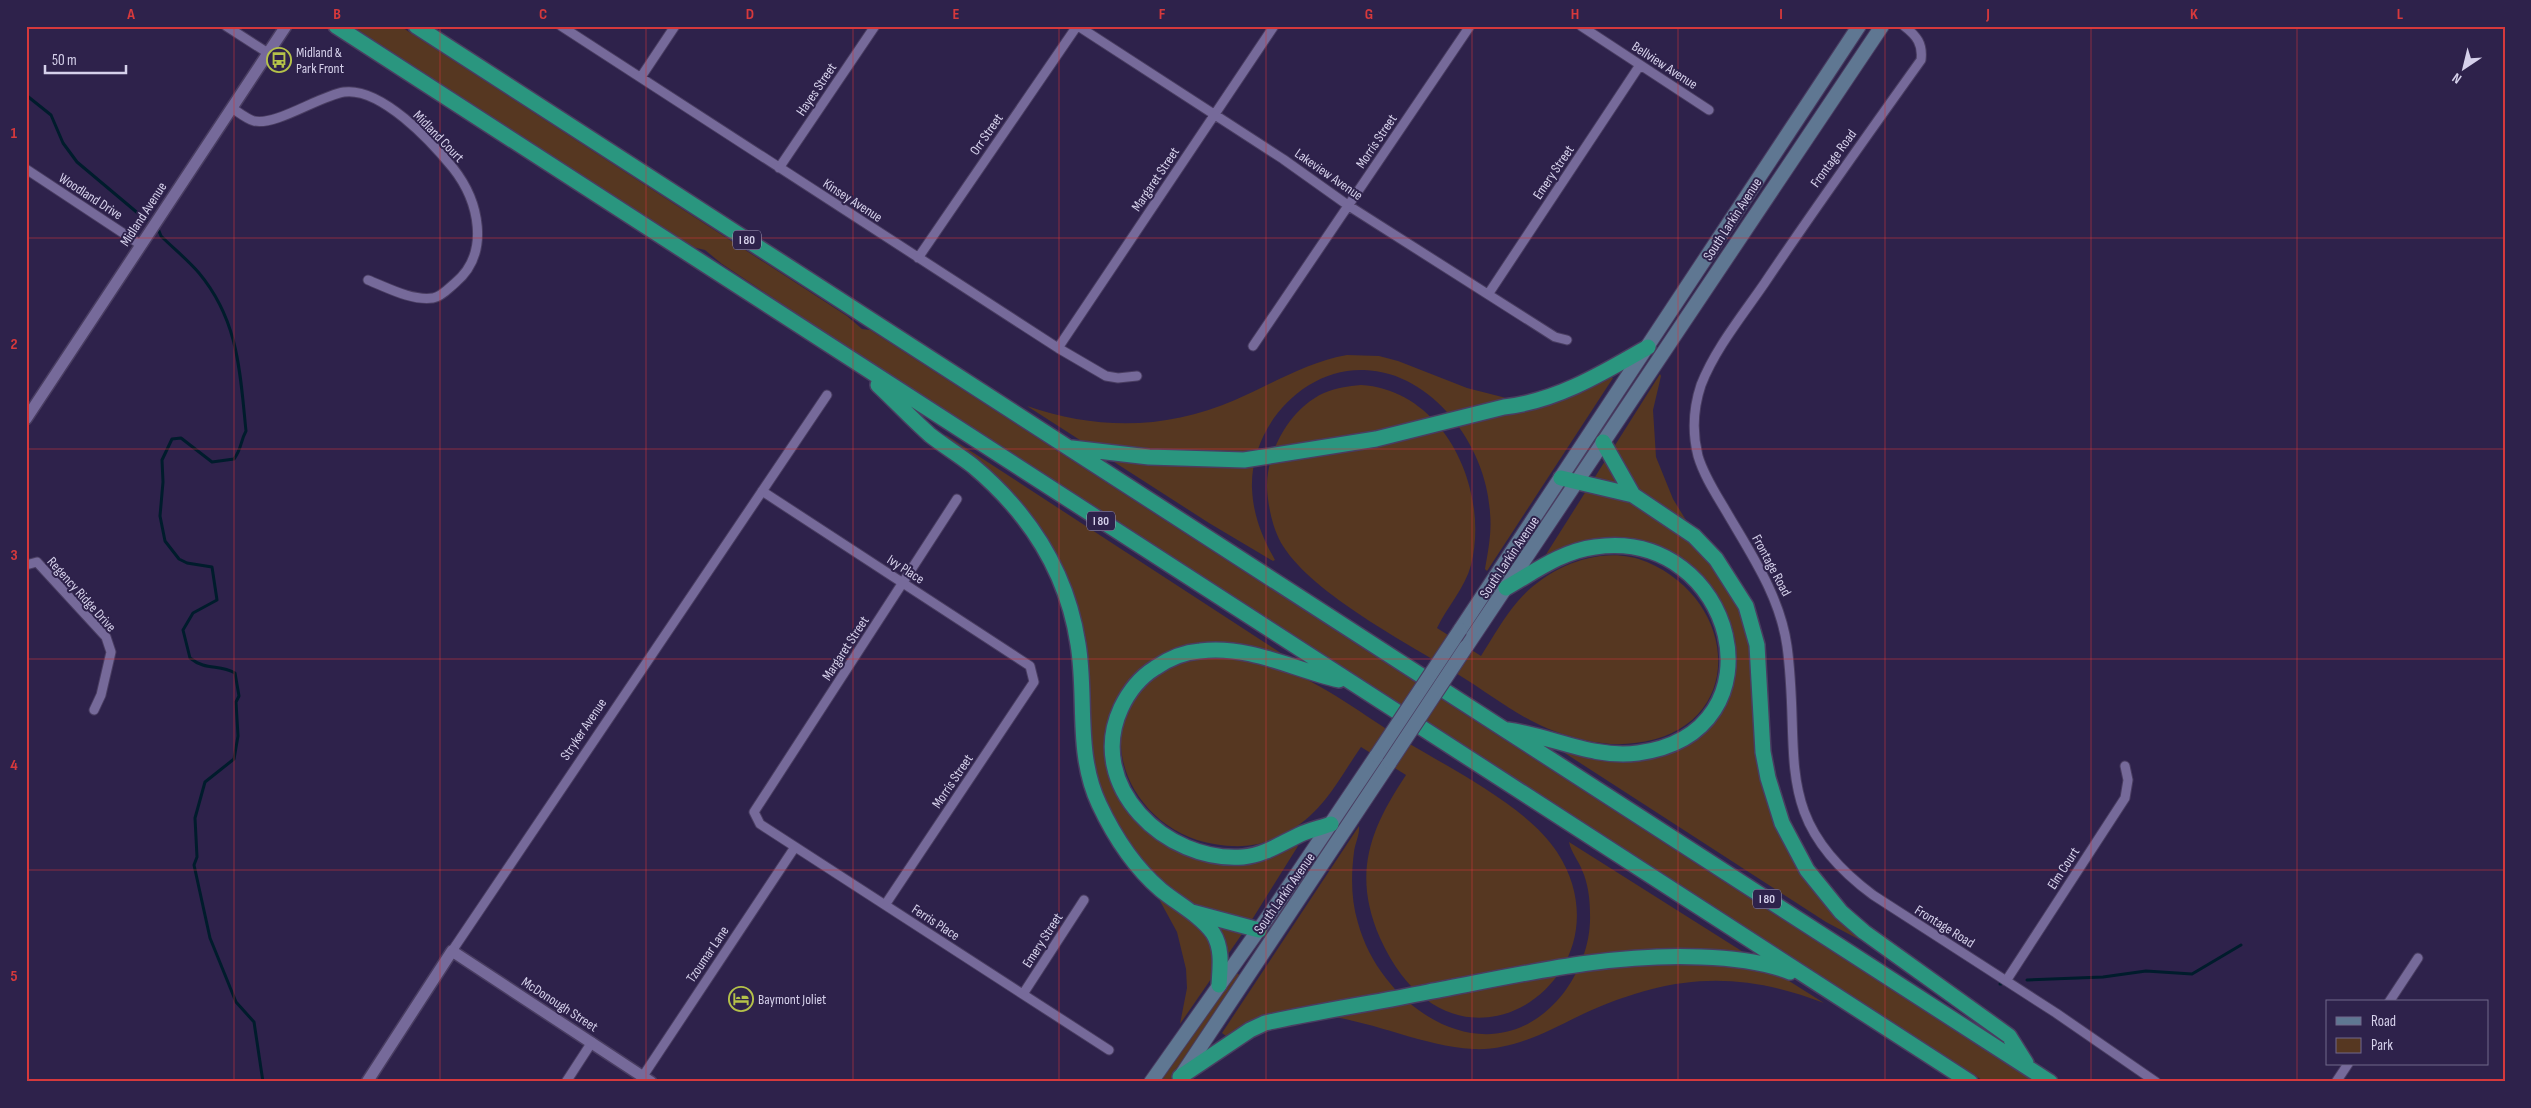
<svg xmlns="http://www.w3.org/2000/svg" width="2531" height="1108" font-family="'Sofia Sans Condensed',sans-serif">
	<style>
		.green { fill: #563721 }
		.lines { fill: none; stroke-linecap: round; stroke-linejoin: round }
		.stream { stroke: #001c2c; stroke-width: 3 }
		.minor-casing { stroke: #493d61; stroke-width: 11 }
		.tertiary-casing { stroke: #493d61; stroke-width: 14 }
		.secondary-casing { stroke: #493d61; stroke-width: 16 }
		.motorway-casing { stroke: #493d61; stroke-width: 18 }
		.minor { stroke: #766a9a; stroke-width: 9 }
		.tertiary { stroke: #766a9a; stroke-width: 11 }
		.secondary { stroke: #5f7792; stroke-width: 14 }
		.motorway { stroke: #2a967f; stroke-width: 15 }
		.secondary-bridge-casing { stroke: #493d61; stroke-width: 16; stroke-linecap: butt }
		.secondary-bridge { stroke: #5f7792; stroke-width: 14 }
		.grid { fill: none; stroke: #d6393c; stroke-width: 1; stroke-opacity: 0.55 }
		.labels { text-anchor: middle; stroke-width: 4; stroke-linejoin: round; paint-order: stroke }
		.shield { fill: #2e224b; stroke: #a49cbb; stroke-width: 1 }
		.shield-label { font-size: 12px; font-weight: bold; fill: #d6d1eb }
		.poi-label { font-size: 14px; fill: #d6d1eb; stroke: #2e224b; text-anchor: start }
		.street-label { font-size: 14px; fill: #d6d1eb; stroke: #2e224b }
		.neatline { fill: none; stroke: #d6393c; stroke-width: 2 }
		.grid-label { font-size: 16px; text-anchor: middle; font-weight: bold; fill: #d6393c }
	</style>
	<rect width="100%" height="100%" fill="#2e224b"/>
	<path class="green" d="M352 26H400L847 316 862 329 870 330 2034 1082H1985L844 345 722 264 705 250 692 247Z
		M1347 355 1379 356 1398 361 1467 388 1510 399 1568 395 1590 387 1609 376 1613 378 1487 571 1485 569C1488 551 1492 532 1490 513 1487 448 1434 372 1364 370 1302 368 1250 428 1252 488 1253 515 1262 537 1275 560L1273 561 1209 523 1027 406C1097 430 1166 430 1235 400 1272 384 1307 362 1347 355Z
		M1660 374 1661 376 1653 410 1656 457 1673 499 1741 610 1752 644 1756 738 1801 873 1814 891 1860 940 1826 922 1557 748C1577 751 1597 754 1617 757 1624 758 1633 760 1640 760 1662 758 1680 745 1696 731 1704 724 1715 717 1722 708 1730 698 1733 682 1735 669 1746 598 1677 541 1612 539 1589 538 1568 550 1547 558L1545 556Z
		M1361 385C1445 390 1490 491 1471 565 1465 588 1447 607 1437 628L1481 656C1493 637 1504 617 1518 601 1548 566 1603 543 1647 562 1741 602 1747 730 1635 743 1608 747 1579 740 1554 731 1521 719 1490 694 1459 675 1409 644 1314 595 1283 546 1273 530 1268 507 1267 488 1266 452 1290 408 1324 393 1336 388 1348 386 1361 385Z
		M946 435 1284 655 1237 643 1191 645 1121 693 1118 793 1129 812 1155 838 1186 855 1207 862 1228 863 1295 845 1298 846 1253 918 1180 1024 1187 988 1186 969 1177 932 1101 793 1095 775 1075 600C1059 555 1036 513 1000 481 982 466 963 453 945 439Z
		M1209 657C1232 657 1257 659 1279 667 1324 684 1365 716 1405 741 1451 769 1528 807 1557 852 1637 975 1455 1106 1380 938 1352 874 1370 829 1406 775L1361 747C1340 777 1324 811 1291 830 1264 846 1244 849 1214 844 1126 830 1080 716 1169 668 1182 662 1196 659 1209 657Z
		M1359 826C1360 834 1355 843 1354 852 1351 876 1351 900 1358 923 1382 1011 1492 1081 1562 995 1580 972 1591 943 1590 914 1590 899 1588 883 1582 870 1578 860 1571 852 1569 842L1824 1003C1735 969 1669 975 1583 1014 1548 1031 1513 1051 1473 1049 1420 1046 1370 1019 1317 1015 1306 1015 1292 1019 1280 1021 1259 1024 1245 1026 1226 1036L1222 1033Z
		M1236 973 1240 975 1169 1082H1159Z"/>
	<g class="lines">
		<path class="stream" d="M26 95 51 115 63 143 77 162 146 220
			M159 231 161 236C173 248 188 260 199 273 239 321 240 373 246 431 240 442 242 448 234 459L212 462 181 438 172 439 162 460 163 482 160 516 165 541 179 559 187 563 212 567 217 600 193 613 183 630 190 658C206 671 219 664 235 673L239 696 236 702 238 736 234 759 205 782 195 818 197 857 194 865 210 938 236 1002 254 1022 263 1082
			M2027 980 2103 977 2146 971 2192 974 2241 945
			M2000 984H2001"/>
		<defs>
			<path id="minor" d="M226 26 268 53
				M561 26 1058 348 1106 376 1118 378 1137 376
				M1078 26 1283 159 1349 206 1555 337 1567 340
				M1581 26 1709 110
				M1904 26C1917 36 1923 44 1921 60 1868 134 1815 208 1764 284 1742 316 1715 349 1701 385 1693 409 1692 432 1698 456 1704 476 1716 494 1726 511 1751 554 1780 596 1787 646 1802 755 1769 818 1873 895L2056 1013 2156 1082
				M641 77 675 26
				M232 108C238 112 247 119 254 121 276 126 319 96 344 92 381 87 431 141 453 168 479 201 491 253 455 283 449 288 441 297 433 298 412 301 388 288 368 280
				M779 168 875 26
				M26 169 141 245
				M918 258 1077 26
				M1489 293 1640 65
				M1253 346 1470 26
				M1058 348 1274 26
				M762 491 1030 666 1034 682 885 905
				M957 499 754 812 760 824 1109 1050
				M26 565 37 562 106 637 111 652 101 695 94 710
				M452 951 827 395
				M2006 981 2125 798 2128 780 2125 766
				M1023 994 1084 900
				M2389 1002 2418 958
				M643 1076 795 847
				M566 1082 592 1042
				M2336 1082 2348 1064"/>
			<path id="tertiary" d="M26 419 286 26
				M367 1082 452 951 651 1082"/>
			<path id="secondary" d="M1460 630 1859 26
				M1466 647 1882 26
				M1181 1076 1390 762
				M1151 1082 1272 911 1377 755"/>
			<path id="motorway" d="M336 26 1970 1082
				M416 26 2050 1082
				M878 385C895 401 912 419 930 435 944 446 959 455 973 466 1029 513 1067 572 1078 644 1087 698 1075 753 1099 804 1114 836 1134 867 1161 890 1178 904 1200 915 1213 933 1223 949 1220 968 1219 985
				M1603 442 1633 495 1694 536 1716 559 1746 606 1757 645 1763 752 1768 778 1782 823 1807 870 1841 912 1864 932 2009 1036 2026 1063
				M1072 448 1149 457 1244 460 1376 439 1504 407C1557 401 1603 373 1648 347
				M1561 478 1633 495
				M1506 588C1534 572 1562 551 1595 547 1735 527 1788 733 1638 753 1593 759 1552 736 1508 730
				M1331 824C1320 828 1309 830 1299 835 1280 844 1264 855 1243 857 1166 863 1085 786 1121 708 1129 691 1139 678 1155 668 1168 659 1184 652 1200 651 1250 645 1292 669 1339 680
				M1192 912 1259 930
				M1180 1077 1250 1030 1265 1023C1319 1011 1374 1003 1428 992 1519 975 1608 953 1701 957 1731 958 1762 961 1790 972"/>
		</defs>
		<use href="#minor" class="minor-casing"/>
		<use href="#tertiary" class="tertiary-casing"/>
		<use href="#secondary" class="secondary-casing"/>
		<use href="#motorway" class="motorway-casing"/>
		<use href="#minor" class="minor"/>
		<use href="#tertiary" class="tertiary"/>
		<use href="#secondary" class="secondary"/>
		<use href="#motorway" class="motorway"/>
		<defs>
			<path id="secondary-bridge" d="M1377 755 1460 630
				M1390 762 1466 647"/>
		</defs>
		<use href="#secondary-bridge" class="secondary-bridge-casing"/>
		<use href="#secondary-bridge" class="secondary-bridge"/>
	</g>
	<path class="grid" d="M234 26V1082M440 26V1082M646 26V1082M853 26V1082M1059 26V1082M1266 26V1082M1472 26V1082M1678 26V1082M1885 26V1082M2091 26V1082M2297 26V1082M26 238H2505M26 449H2505M26 659H2505M26 870H2505"/>
	<defs>
		<symbol id="bus-ring" viewBox="-11 -11 22 22"><circle r="9.5" fill="#2e224b" stroke="#b5c249" stroke-width="1.5"/><path d="M-5-6H5V4H4V6H2V4H-2V6H-4V4H-5ZM-3.5-4V0h7V-4ZM-3.5 1.2v1.5H-2V1.2ZM2 1.2v1.5H3.5V1.2Z" fill="#b5c249"/></symbol>
		<symbol id="hotel-ring" viewBox="-11 -11 22 22"><circle r="9.5" fill="#2e224b" stroke="#b5c249" stroke-width="1.5"/><path d="M-6-4.5h1.5V1H6V5H4.5V3h-9V5H-6ZM-4 0a1.8 1.8 0 1 1 3.6 0ZM.5 0V-2.5h3Q6-2.5 6 0Z" fill="#b5c249"/></symbol>
	</defs>
	<g fill-rule="evenodd">
		<use href="#bus-ring" x="265" y="46" width="28" height="28"/>
		<use href="#hotel-ring" x="727" y="985" width="28" height="28"/>
	</g>
	<g class="labels">
		<g class="shield">
			<rect x="733" y="230.5" width="28" height="19" rx="4"/>
			<rect x="1087" y="511.5" width="28" height="19" rx="4"/>
			<rect x="1753" y="889.5" width="28" height="19" rx="4"/>
		</g>
		<g class="shield-label">
			<text x="747" y="244">I 80</text>
			<text x="1101" y="525">I 80</text>
			<text x="1767" y="903">I 80</text>
		</g>
		<g class="poi-label">
			<text x="296" y="57">Midland &amp;<tspan x="296" dy="16">Park Front</tspan></text>
			<text x="758" y="1004">Baymont Joliet</text>
		</g>
		<g class="street-label">
			<text transform="translate(1665 65) rotate(33)" y="5">Bellview Avenue</text>
			<text transform="translate(816 89) rotate(-56)" y="5">Hayes Street</text>
			<text transform="translate(986 134) rotate(-55)" y="5">Orr Street</text>
			<text transform="translate(439 136) rotate(46)" y="5">Midland Court</text>
			<text transform="translate(1376 141) rotate(-56)" y="5">Morris Street</text>
			<text transform="translate(1833 158) rotate(-54)" y="5">Frontage Road</text>
			<text transform="translate(1553 172) rotate(-56)" y="5">Emery Street</text>
			<text transform="translate(1329 174) rotate(35)" y="5">Lakeview Avenue</text>
			<text transform="translate(1155 179) rotate(-56)" y="5">Margaret Street</text>
			<text transform="translate(91 196) rotate(33)" y="5">Woodland Drive</text>
			<text transform="translate(853 200) rotate(33)" y="5">Kinsey Avenue</text>
			<text transform="translate(143 214) rotate(-57)" y="5">Midland Avenue</text>
			<text transform="translate(1732 219) rotate(-57)" y="5">South Larkin Avenue</text>
			<text transform="translate(1509 557) rotate(-56)" y="5">South Larkin Avenue</text>
			<text transform="translate(1772 565) rotate(62)" y="5">Frontage Road</text>
			<text transform="translate(906 569) rotate(33)" y="5">Ivy Place</text>
			<text transform="translate(82 594) rotate(48)" y="5">Regency Ridge Drive</text>
			<text transform="translate(845 648) rotate(-57)" y="5">Margaret Street</text>
			<text transform="translate(583 729) rotate(-56)" y="5">Stryker Avenue</text>
			<text transform="translate(952 781) rotate(-56)" y="5">Morris Street</text>
			<text transform="translate(2063 868) rotate(-57)" y="5">Elm Court</text>
			<text transform="translate(1284 893) rotate(-55)" y="5">South Larkin Avenue</text>
			<text transform="translate(936 922) rotate(33)" y="5">Ferris Place</text>
			<text transform="translate(1945 926) rotate(32)" y="5">Frontage Road</text>
			<text transform="translate(1042 940) rotate(-57)" y="5">Emery Street</text>
			<text transform="translate(707 954) rotate(-56)" y="5">Tzoumar Lane</text>
			<text transform="translate(560 1004) rotate(33)" y="5">McDonough Street</text>
		</g>
	</g>
	<rect width="2531" height="1108" fill="none" stroke="#2e224b" stroke-width="55"/>
	<rect x="2326" y="1000" width="162" height="65" fill="#2e224b" stroke="#71688b"/>
	<rect x="2336" y="1017" width="25" height="8" fill="#5f7792" stroke="#71688b"/>
	<text x="2371" y="1026" font-size="15" fill="#d6d1eb">Road</text>
	<rect x="2336" y="1038" width="25" height="15" fill="#563721" stroke="#71688b"/>
	<text x="2371" y="1050" font-size="15" fill="#d6d1eb">Park</text>
	<g transform="translate(2464 68) rotate(215)" stroke="#2e224b" stroke-width="4" paint-order="stroke">
	<path d="M0-4L9 19L0 12L-9 19Z" fill="#d6d1eb"/>
	<text y="-8" font-size="14" font-weight="bold" text-anchor="middle" fill="#d6d1eb">N</text>
	</g>
	<path d="M45 65v8h81v-8" fill="none" stroke="#d6d1eb" stroke-width="2.5"/>
	<text x="52" y="65" font-size="15" fill="#d6d1eb" stroke="#2e224b" stroke-width="4" paint-order="stroke">50 m</text>
	<rect x="28" y="28" width="2476" height="1052" class="neatline"/>
	<g class="grid-label">
		<text x="131" y="19">A</text>
		<text x="337" y="19">B</text>
		<text x="543" y="19">C</text>
		<text x="750" y="19">D</text>
		<text x="956" y="19">E</text>
		<text x="1162" y="19">F</text>
		<text x="1369" y="19">G</text>
		<text x="1575" y="19">H</text>
		<text x="1781" y="19">I</text>
		<text x="1988" y="19">J</text>
		<text x="2194" y="19">K</text>
		<text x="2400" y="19">L</text>
		<text x="14" y="138">1</text>
		<text x="14" y="349">2</text>
		<text x="14" y="560">3</text>
		<text x="14" y="770">4</text>
		<text x="14" y="981">5</text>
	</g>
</svg>
